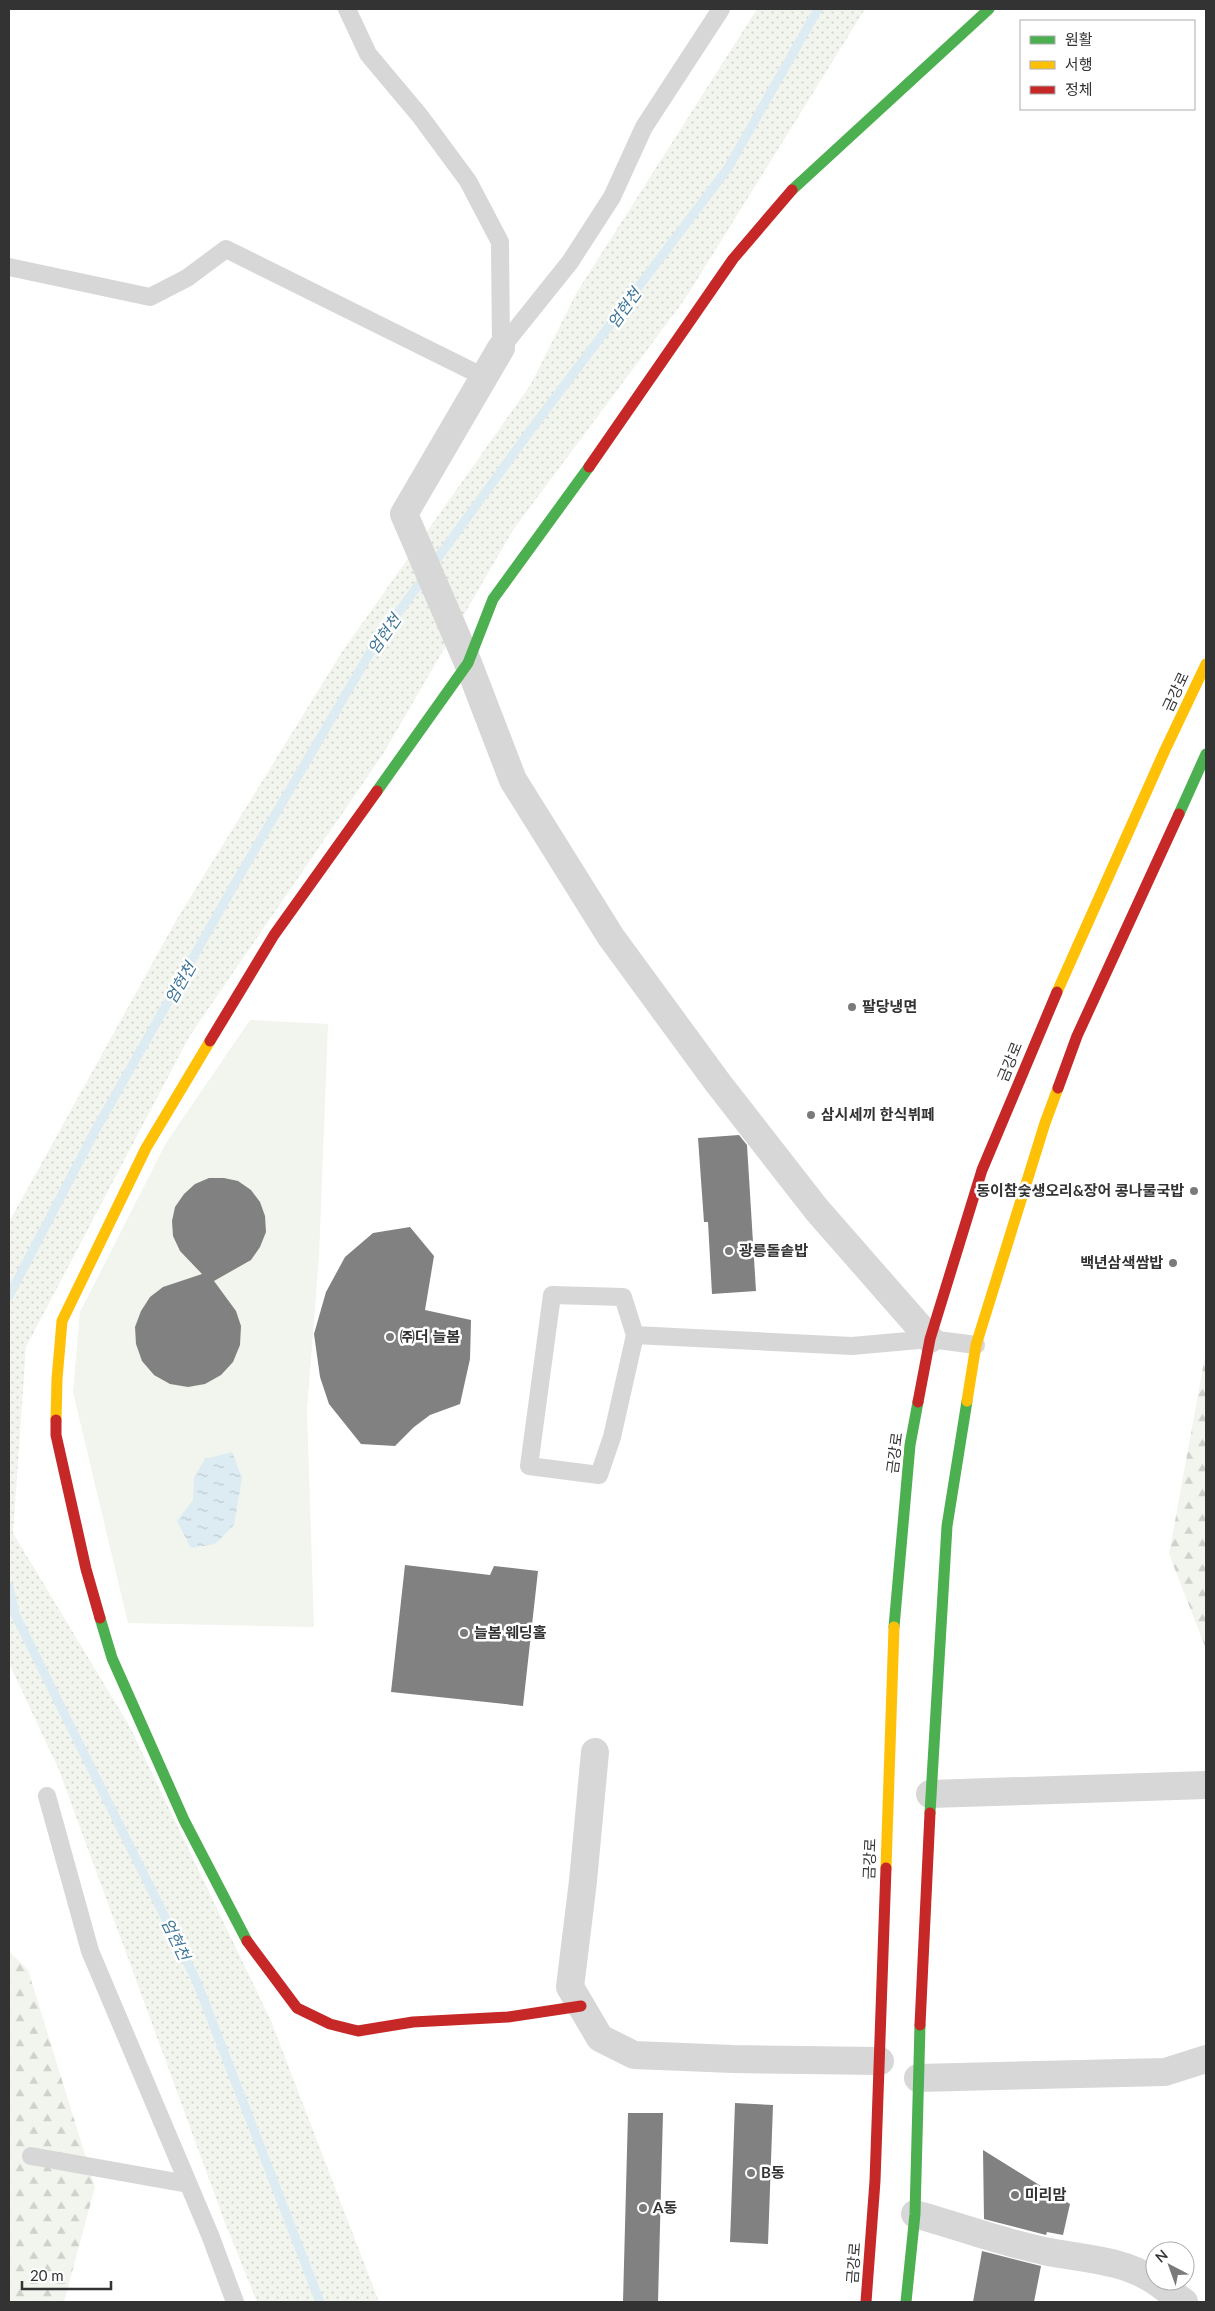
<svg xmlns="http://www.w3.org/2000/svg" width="1215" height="2311" font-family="Lato,'Noto Sans KR',sans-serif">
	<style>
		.grass { fill: url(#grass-dots) }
		.forest { fill: url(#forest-firs) }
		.green { fill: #f1f5ed }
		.water { fill: url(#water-ripples) }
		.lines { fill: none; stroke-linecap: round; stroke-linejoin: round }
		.stream { stroke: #ddebf3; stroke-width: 9 }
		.building { fill: #818181 }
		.lane { stroke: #d7d7d7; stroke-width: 18 }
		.street { stroke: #d7d7d7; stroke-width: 28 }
		.fast { stroke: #4caf50; stroke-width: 11 }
		.slow { stroke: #ffc107; stroke-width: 11 }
		.jam { stroke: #c62828; stroke-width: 11 }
		.poi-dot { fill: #7a7a7a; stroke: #fff; stroke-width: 2 }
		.labels { text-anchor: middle; stroke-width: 5; stroke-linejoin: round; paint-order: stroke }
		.street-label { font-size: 15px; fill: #333; stroke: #fff }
		.poi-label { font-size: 15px; font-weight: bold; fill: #333; stroke: #fff; text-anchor: start }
		.water-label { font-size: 16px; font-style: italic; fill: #3f7597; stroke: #fff }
	</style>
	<defs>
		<pattern id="grass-dots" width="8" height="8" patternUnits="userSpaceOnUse" patternTransform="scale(1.25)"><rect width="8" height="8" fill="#f1f5ed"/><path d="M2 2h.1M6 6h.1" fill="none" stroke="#cfd2cc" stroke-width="1.8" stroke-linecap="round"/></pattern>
		<pattern id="forest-firs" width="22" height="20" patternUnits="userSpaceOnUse" patternTransform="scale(1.25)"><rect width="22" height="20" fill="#f1f5ed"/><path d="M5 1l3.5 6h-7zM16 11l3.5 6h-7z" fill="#cfd2cc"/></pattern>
		<pattern id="water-ripples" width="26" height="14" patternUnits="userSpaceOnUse" patternTransform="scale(1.25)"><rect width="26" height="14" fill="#ddebf3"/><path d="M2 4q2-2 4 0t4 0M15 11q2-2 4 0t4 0" fill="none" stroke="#becad1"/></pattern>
	</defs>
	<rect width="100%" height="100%" fill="#fff"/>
	<path class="grass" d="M757 9H865L685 299 513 530 383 754 189 1037 26 1347 13 1533 130 1727 271 2021 379 2302H257L224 2220 59 1770 9 1663V1222L177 919 342 652 531 384 577 292Z"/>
	<path class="forest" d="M1206 1351V1649L1169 1554Z
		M9 1951 28 1970 95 2187 64 2302H9Z"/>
	<path class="green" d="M250 1020 328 1024 319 1257 307 1410 314 1627 128 1623 73 1392 80 1312 166 1143Z"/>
	<path class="water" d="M232 1452 242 1478 234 1525 215 1544 191 1548 177 1521 193 1500 194 1477 205 1459Z"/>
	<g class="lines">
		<path class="stream" d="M9 1296 95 1131 237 880 374 646 533 427 728 168 818 9
			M9 1587 15 1614 197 1982 320 2302"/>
	</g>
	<path class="building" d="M739 1135 747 1145 756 1291 712 1294 708 1222H704L698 1138Z
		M209 1178H224L238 1181 251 1190 260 1202 265 1216 266 1232 260 1247 251 1260 214 1281 236 1311 241 1326 240 1345 233 1362 221 1375 205 1384 188 1387 170 1384 154 1375 142 1361 136 1344 135 1327 141 1311 150 1297 163 1287 202 1274 180 1251 173 1236 172 1221 175 1207 184 1194 195 1184Z
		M410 1227 434 1256 425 1310 471 1320 470 1359 460 1404 430 1415 414 1427 395 1446 361 1444 329 1404 320 1377 314 1334 326 1292 345 1257 373 1233Z
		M405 1565 490 1575 494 1566 538 1571 523 1706 391 1692Z
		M735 2103 773 2105 768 2244 730 2242Z
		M628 2113H663L658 2302H623Z
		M983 2150 1070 2204 1063 2235 1047 2232 1046 2235 984 2219Z
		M982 2251 1041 2266 1034 2302H973Z"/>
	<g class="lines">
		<path class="lane" d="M347 9 368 54 420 116 468 181 500 242 501 348
			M9 267 150 297 187 278 226 249 484 377
			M501 348 570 262 612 197 644 127 721 9
			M635 1335 612 1437 599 1475 529 1466 552 1295 623 1297 635 1335 852 1346 930 1339 976 1345
			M47 1796 90 1951 210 2235 235 2302
			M31 2156 188 2184"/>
		<path class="street" d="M501 348 404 514 468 663 513 780 611 937 718 1083 817 1210 930 1339
			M595 1752 583 1881 570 1987 600 2038 634 2055 733 2059 880 2061
			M930 1794 1206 1785
			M918 2078 1165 2072 1206 2059
			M915 2214C958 2226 1001 2242 1044 2251 1083 2259 1121 2259 1155 2281
			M1155 2281 1184 2302"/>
		<path class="fast" d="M792 190 989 9
			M377 791 468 663 493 599 589 467
			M1179 814 1206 754
			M100 1618 112 1658 184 1820 247 1941
			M894 1627 910 1445 918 1402
			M930 1813 947 1526 967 1401
			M906 2302 915 2214 920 2025"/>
		<path class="slow" d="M1057 992 1165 750 1206 664
			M967 1401 976 1345 1045 1123 1058 1088
			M56 1420 57 1379 62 1321 146 1148 210 1041
			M886 1868 894 1627"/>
		<path class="jam" d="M589 467 733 259 792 190
			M210 1041 274 935 377 791
			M1058 1088 1077 1036 1179 814
			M918 1402 930 1339 982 1170 1057 992
			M56 1420V1435L86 1569 100 1618
			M247 1941 297 2008 330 2024 358 2031 413 2022 508 2017 581 2006
			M920 2025 930 1813
			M866 2302 875 2181 886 1868"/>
	</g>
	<g class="poi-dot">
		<circle cx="852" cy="1007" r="5"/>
		<circle cx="811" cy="1115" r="5"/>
		<circle cx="1194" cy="1191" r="5"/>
		<circle cx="729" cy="1251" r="5"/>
		<circle cx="1173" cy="1263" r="5"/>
		<circle cx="390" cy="1337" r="5"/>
		<circle cx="464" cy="1633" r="5"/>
		<circle cx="751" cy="2173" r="5"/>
		<circle cx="1015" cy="2195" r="5"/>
		<circle cx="643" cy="2208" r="5"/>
	</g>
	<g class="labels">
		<g class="street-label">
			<text transform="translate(1176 692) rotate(-65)" y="5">금강로</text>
			<text transform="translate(1010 1062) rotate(-68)" y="5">금강로</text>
			<text transform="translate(895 1453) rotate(-83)" y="5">금강로</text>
			<text transform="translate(870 1859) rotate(-88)" y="5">금강로</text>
			<text transform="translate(854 2263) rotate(-86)" y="5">금강로</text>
		</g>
		<g class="poi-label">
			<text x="862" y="1012">팔당냉면</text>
			<text x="821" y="1120">삼시세끼 한식뷔페</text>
			<text x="1184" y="1196" text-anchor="end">동이참숯생오리&amp;장어 콩나물국밥</text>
			<text x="739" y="1256">광릉돌솥밥</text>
			<text x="1163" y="1268" text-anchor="end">백년삼색쌈밥</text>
			<text x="400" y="1342">㈜더 늘봄</text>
			<text x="474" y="1638">늘봄 웨딩홀</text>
			<text x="761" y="2178">B동</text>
			<text x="1025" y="2200">미리맘</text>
			<text x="653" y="2213">A동</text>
		</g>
		<g class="water-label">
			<text transform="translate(624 308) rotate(-54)" y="6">엄현천</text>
			<text transform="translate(384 634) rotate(-55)" y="6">엄현천</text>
			<text transform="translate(180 983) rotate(-60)" y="6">엄현천</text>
			<text transform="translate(176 1939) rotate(64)" y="6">엄현천</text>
		</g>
	</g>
	<rect width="1215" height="2311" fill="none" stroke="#333333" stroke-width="20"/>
	<rect x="1020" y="20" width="175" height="90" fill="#ffffff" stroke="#adadad"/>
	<rect x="1030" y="36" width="25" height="8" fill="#4caf50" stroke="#adadad"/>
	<text x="1065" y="45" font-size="15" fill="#333333">원활</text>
	<rect x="1030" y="61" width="25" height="8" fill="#ffc107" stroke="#adadad"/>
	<text x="1065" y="70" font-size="15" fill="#333333">서행</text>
	<rect x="1030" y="86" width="25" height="8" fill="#c62828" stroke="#adadad"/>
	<text x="1065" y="95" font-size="15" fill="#333333">정체</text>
	<g transform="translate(1170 2266) rotate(319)"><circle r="24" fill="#ffffff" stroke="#adadad"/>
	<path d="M0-4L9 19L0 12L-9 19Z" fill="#7a7a7a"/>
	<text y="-8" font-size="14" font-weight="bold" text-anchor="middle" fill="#333333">N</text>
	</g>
	<path d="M22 2281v8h89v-8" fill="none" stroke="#333333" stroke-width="2.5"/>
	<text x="30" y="2281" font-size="15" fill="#333333" stroke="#ffffff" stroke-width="4" paint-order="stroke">20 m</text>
</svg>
